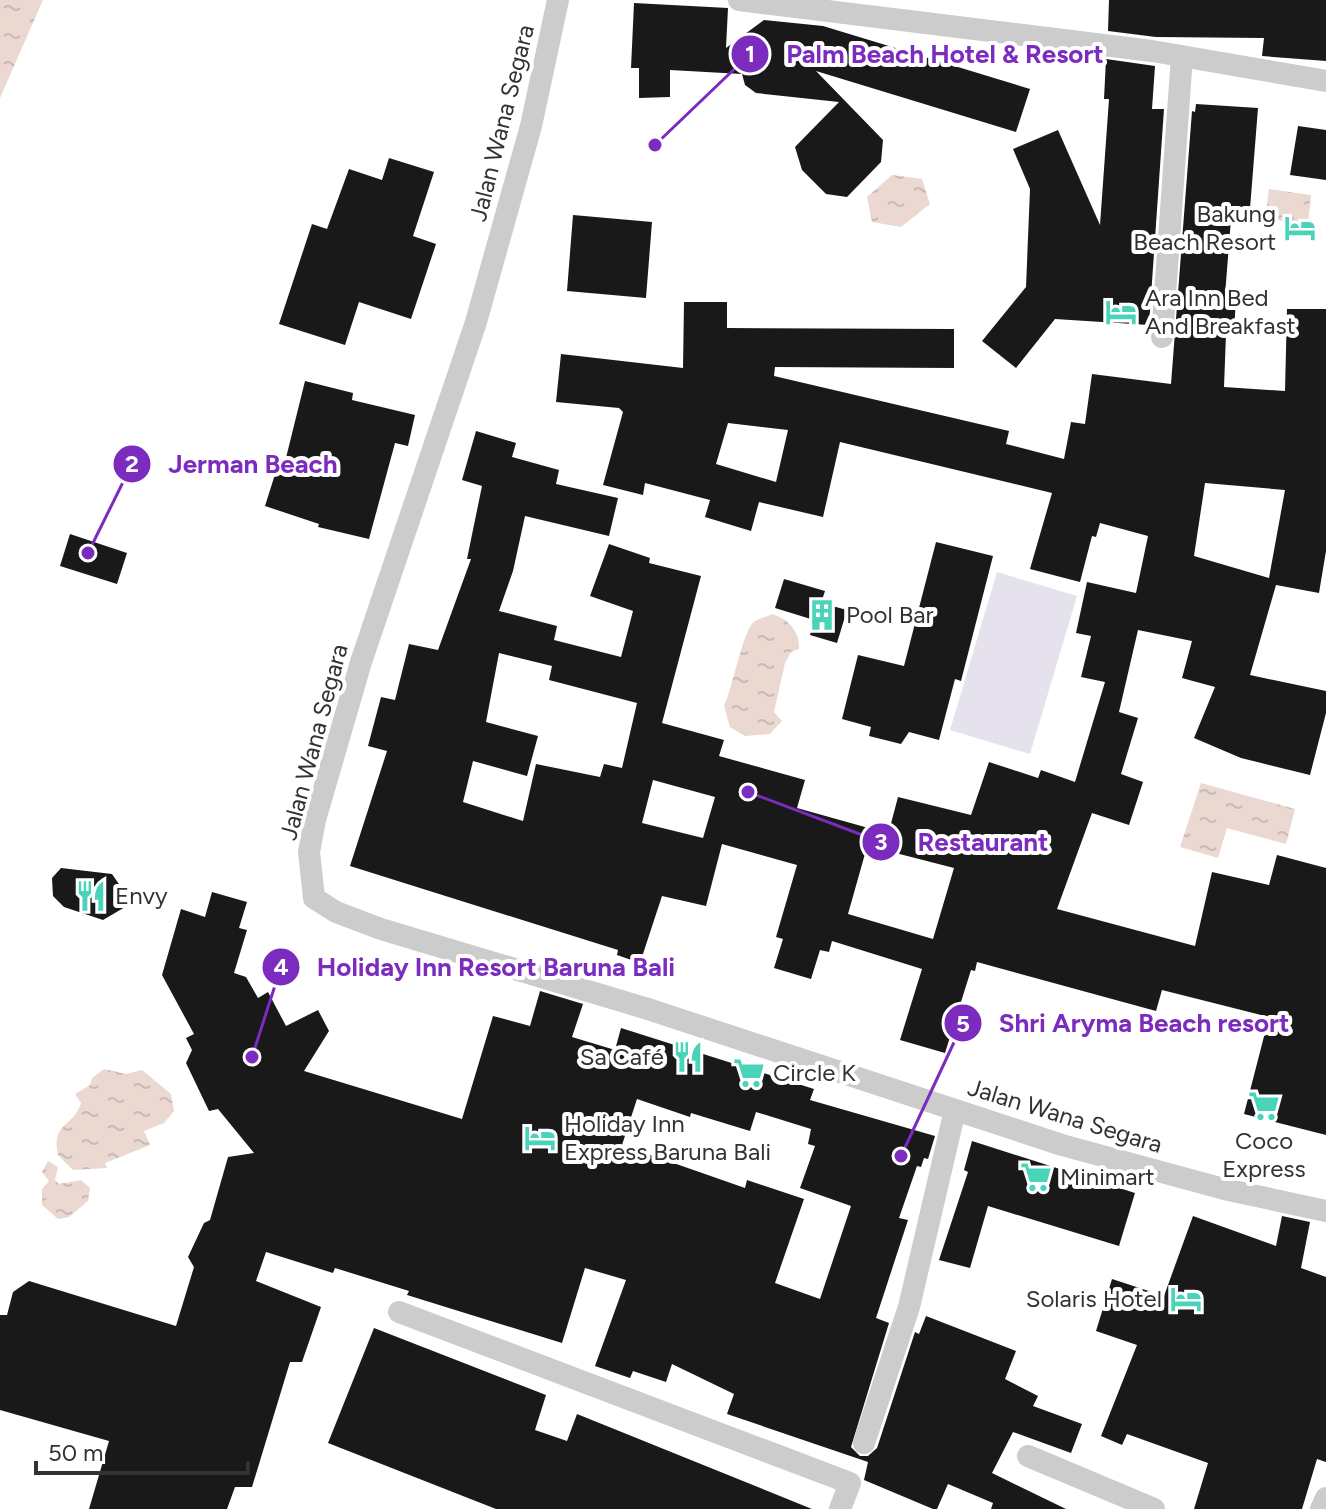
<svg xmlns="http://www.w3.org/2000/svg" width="1326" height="1509" font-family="Figtree,sans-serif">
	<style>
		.green { fill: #e6e2ed }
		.water { fill: url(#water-ripples) }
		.building { fill: #191919; fill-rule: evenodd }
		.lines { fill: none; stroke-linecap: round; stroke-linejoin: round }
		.minor { stroke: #ccc; stroke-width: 22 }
		.labels { text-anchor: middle; stroke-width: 8; stroke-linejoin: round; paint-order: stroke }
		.street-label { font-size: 24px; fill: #323232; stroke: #fff }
		.poi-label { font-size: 24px; fill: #323232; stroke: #fff; text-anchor: start }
		.leader { fill: none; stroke: #7b2cbf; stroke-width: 3 }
		.callout-dot { fill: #7b2cbf; stroke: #fff; stroke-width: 3 }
		.mark-label { font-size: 24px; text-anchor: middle; font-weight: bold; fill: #fff }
		.callout-label { font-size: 26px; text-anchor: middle; font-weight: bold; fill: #7b2cbf; stroke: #fff; stroke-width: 8; stroke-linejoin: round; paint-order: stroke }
	</style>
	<defs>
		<pattern id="water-ripples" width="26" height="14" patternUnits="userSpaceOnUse" patternTransform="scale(2)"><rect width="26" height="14" fill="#ead8d1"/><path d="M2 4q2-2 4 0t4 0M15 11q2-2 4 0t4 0" fill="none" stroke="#c9bab4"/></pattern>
	</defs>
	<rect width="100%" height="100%" fill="#fff"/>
	<path class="green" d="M997 572 1077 596 1030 754 950 730Z"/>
	<path class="water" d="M0 0H43L0 98Z
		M892 175 922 179 930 204 901 227 872 222 867 197Z
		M1269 189 1311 195 1308 224 1265 219Z
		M772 614C789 619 800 632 799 649L791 652 785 663 774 712 782 721 770 734 745 736 730 727 724 706C733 687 743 630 754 622 759 618 767 617 772 614Z
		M1201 783 1295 809 1286 844 1227 828 1218 858 1180 847Z
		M104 1069 126 1074 142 1070 171 1094 174 1111 164 1123 144 1131 150 1145 105 1163 107 1168 73 1170 58 1155C51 1122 74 1127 81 1103L75 1094 90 1085 92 1078Z
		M48 1161 58 1167 55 1180 59 1184 81 1180 90 1188 88 1201 69 1217 58 1219 42 1205V1189L49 1181 42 1172Z"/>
	<path class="building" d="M1109 0H1326V61L1262 56 1264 38 1156 37 1108 31Z
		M634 3 728 8 726 48 764 20 823 26 1030 89 1016 132 816 71 883 140 881 162 847 197 826 194 802 170 795 147 839 102 756 93 745 85 742 74 670 70V97L639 98V68H631Z
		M1106 59 1155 66 1152 109H1164L1149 325 1055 319 1016 368 982 341 1026 287 1030 189 1013 149 1058 130 1100 225 1109 99H1104Z
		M1196 104 1258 108 1249 221 1231 219 1225 295H1236L1234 335 1226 334 1224 387 1285 391 1287 309H1326V551L1319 593 1276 585 1250 675 1326 691V713L1310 775 1241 758 1194 738 1215 687 1182 678 1192 641 1138 630 1119 712 1138 718 1121 774 1143 782 1129 825 1092 813 1057 909 1195 946 1212 872 1269 885 1277 855 1326 868V1135L1244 1114 1269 1017 1162 990 1156 1011 977 962 975 971 971 970 945 1053 900 1040 922 969 832 941 829 952 820 950 811 979 774 968 783 939 776 937 797 865 722 844 706 906 662 896 640 963 617 955 618 950 350 866 387 751 368 746 381 697 395 700 409 644 438 650 471 559H467L482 486 462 480 476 431 516 443 512 457 559 470 556 484 618 498 609 536 525 516 513 571 499 611 557 626 554 640 621 657 633 611 590 596 609 544 650 558 649 563 701 576 662 723 724 740 719 756 805 780 797 808 872 829 848 914 933 939 954 868 884 850 898 797 971 815 989 762 1038 778 1041 770 1075 782 1105 682 1081 677 1091 636 1076 633 1087 582 1136 593 1148 536 1100 523 1096 537 1092 536 1080 582 1030 569 1052 493 840 442 823 517 759 502 751 531 705 517 710 500 645 483 643 495 603 485 623 412 619 408 556 402 561 354 683 368 684 302H727V328L954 329V368L775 367 774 376 1009 431 1006 444 1064 459 1071 422 1085 424 1092 374 1171 384 1192 111 1195 112ZM728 423 788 430 776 482 716 464ZM1205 483 1285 490 1269 578 1194 556ZM499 653 552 666 549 680 637 703 622 768 604 764 600 777 536 764 523 821 463 802 473 761 527 776 538 736 486 722ZM653 780 715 797 703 838 642 823Z
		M1298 126 1326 130V180L1290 175Z
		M389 158 434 172 413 236 436 244 411 319 359 302 345 345 279 324 312 224 327 229 349 169 382 180Z
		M573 215 652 222 646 298 567 291Z
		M305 381 353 393 352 400 415 415 408 446 395 443 369 539 318 527 319 524 265 506 277 468 283 470Z
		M70 534 127 553 117 584 60 566Z
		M936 542 993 556 961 681 955 679 939 740 909 732 901 744 869 736 871 727 842 719 858 655 904 666Z
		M784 579 825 591 821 603 847 610 837 643 810 635 814 620 775 608Z
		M61 868 112 874 132 903 103 920 64 907 53 896 52 878Z
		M212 892 247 902 239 928 247 930 234 973 246 977 258 998 268 992 286 1026 318 1010 329 1031 304 1071 462 1119 493 1016 530 1026 540 991 583 1004 572 1037 615 1050 621 1028 814 1089 810 1100 935 1136 928 1159 924 1158 921 1167 917 1166 899 1218 908 1220 876 1318 889 1323 851 1447 860 1456H868L877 1448 915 1332 919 1334 926 1316 1016 1351 1005 1379 1038 1396 1033 1406 1082 1424 1071 1453 1013 1432 992 1473 1066 1509H991L993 1503 948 1484 937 1509H933L864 1480 868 1462 727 1414 734 1394 672 1364 666 1382 633 1371 630 1378 595 1366 626 1280 585 1268 562 1343 407 1295 409 1291 335 1268 333 1273 266 1252 256 1281 321 1307 302 1362H290L252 1487H235L227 1509H89L109 1441 0 1410V1315H7L13 1292 29 1281 176 1326 194 1267 188 1257 204 1223 210 1220 228 1157 254 1153 218 1109 209 1111 186 1063 192 1050 186 1038 194 1034 162 975 181 909 205 917ZM637 1099 690 1117 691 1113 750 1131 756 1112 811 1129 808 1144 815 1146 800 1188 851 1206 820 1299 775 1283 804 1199 747 1180 745 1188 622 1145Z
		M972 1141 1135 1193 1119 1246 988 1206 970 1268 939 1260 968 1172 964 1170Z
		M1193 1216 1276 1246 1282 1216 1310 1222 1301 1268 1326 1277V1462L1317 1459 1302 1509H1194L1208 1463 1127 1434 1122 1445 1101 1436 1137 1345 1096 1331 1112 1279 1164 1296Z
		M374 1328 546 1395 535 1430 567 1441 577 1414 812 1509H496L328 1443Z"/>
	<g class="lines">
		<path class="minor" d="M558 0 531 126 476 322 361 662 315 820 309 852 314 898 336 912 381 929 648 1009 1062 1145 1224 1189 1326 1211
			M739 0 1152 51 1326 81
			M1162 337 1182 56
			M399 1312 850 1483 840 1509
			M864 1443 909 1307 955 1110
			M1028 1456 1154 1509
			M1321 1509 1326 1498"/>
	</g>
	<defs>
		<symbol id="hotel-bare" viewBox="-9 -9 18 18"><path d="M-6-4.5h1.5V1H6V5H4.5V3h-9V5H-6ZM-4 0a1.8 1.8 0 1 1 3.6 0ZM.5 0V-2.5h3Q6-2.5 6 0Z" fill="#49d4ba" stroke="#fff" stroke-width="2.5" paint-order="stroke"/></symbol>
		<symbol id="building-bare" viewBox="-9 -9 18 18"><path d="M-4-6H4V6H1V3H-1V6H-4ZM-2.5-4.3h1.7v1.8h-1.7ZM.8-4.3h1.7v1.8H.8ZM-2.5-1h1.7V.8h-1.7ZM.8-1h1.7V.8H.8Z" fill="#49d4ba" stroke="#fff" stroke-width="2.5" paint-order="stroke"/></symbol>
		<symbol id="restaurant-bare" viewBox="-9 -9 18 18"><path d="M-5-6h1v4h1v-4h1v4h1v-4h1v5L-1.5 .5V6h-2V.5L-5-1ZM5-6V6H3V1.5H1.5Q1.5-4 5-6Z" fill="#49d4ba" stroke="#fff" stroke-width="2.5" paint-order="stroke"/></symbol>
		<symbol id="supermarket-bare" viewBox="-9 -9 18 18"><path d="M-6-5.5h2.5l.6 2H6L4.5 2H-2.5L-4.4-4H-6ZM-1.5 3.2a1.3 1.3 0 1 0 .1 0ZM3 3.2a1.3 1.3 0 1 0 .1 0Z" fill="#49d4ba" stroke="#fff" stroke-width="2.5" paint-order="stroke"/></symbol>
	</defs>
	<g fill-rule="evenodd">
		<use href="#hotel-bare" x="1278" y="206" width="44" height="44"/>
		<use href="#hotel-bare" x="1099" y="290" width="44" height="44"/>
		<use href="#building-bare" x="800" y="593" width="44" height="44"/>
		<use href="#restaurant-bare" x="69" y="874" width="44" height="44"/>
		<use href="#restaurant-bare" x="666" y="1035" width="44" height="44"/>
		<use href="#supermarket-bare" x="727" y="1051" width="44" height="44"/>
		<use href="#supermarket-bare" x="1242" y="1084" width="44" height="44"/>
		<use href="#hotel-bare" x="518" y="1116" width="44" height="44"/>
		<use href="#supermarket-bare" x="1014" y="1155" width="44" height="44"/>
		<use href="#hotel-bare" x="1164" y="1277" width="44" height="44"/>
	</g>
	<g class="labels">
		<g class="street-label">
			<text transform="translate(502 123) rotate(-76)" y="8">Jalan Wana Segara</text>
			<text transform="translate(314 742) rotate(-75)" y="8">Jalan Wana Segara</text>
			<text transform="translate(1065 1116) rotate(17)" y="8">Jalan Wana Segara</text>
		</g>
		<g class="poi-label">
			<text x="1276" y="222" text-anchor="end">Bakung<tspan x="1276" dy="28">Beach Resort</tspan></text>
			<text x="1145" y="306">Ara Inn Bed<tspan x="1145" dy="28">And Breakfast</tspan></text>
			<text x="846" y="623">Pool Bar</text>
			<text x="115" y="904">Envy</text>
			<text x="664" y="1065" text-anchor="end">Sa Café</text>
			<text x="773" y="1081">Circle K</text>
			<text x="564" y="1132">Holiday Inn<tspan x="564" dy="28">Express Baruna Bali</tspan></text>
			<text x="1264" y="1149" text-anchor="middle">Coco<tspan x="1264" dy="28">Express</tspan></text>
			<text x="1060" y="1185">Minimart</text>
			<text x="1162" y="1307" text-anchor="end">Solaris Hotel</text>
		</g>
	</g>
	<path class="leader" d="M655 145L750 54M88 553L132 464M748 792L881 842M252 1057L281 967M901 1156L963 1023"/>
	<g class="callout-dot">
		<circle cx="655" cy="145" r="8"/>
		<circle cx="88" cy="553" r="8"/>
		<circle cx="748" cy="792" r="8"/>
		<circle cx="252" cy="1057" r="8"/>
		<circle cx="901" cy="1156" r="8"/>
		<circle cx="750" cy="54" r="20"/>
		<circle cx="132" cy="464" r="20"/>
		<circle cx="881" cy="842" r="20"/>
		<circle cx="281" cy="967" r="20"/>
		<circle cx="963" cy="1023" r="20"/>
	</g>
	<g class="mark-label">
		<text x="750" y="62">1</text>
		<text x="132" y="472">2</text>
		<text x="881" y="850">3</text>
		<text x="281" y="975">4</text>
		<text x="963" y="1032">5</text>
	</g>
	<g class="callout-label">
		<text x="945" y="63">Palm Beach Hotel &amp; Resort</text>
		<text x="253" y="473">Jerman Beach</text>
		<text x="983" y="851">Restaurant</text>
		<text x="496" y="976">Holiday Inn Resort Baruna Bali</text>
		<text x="1144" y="1032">Shri Aryma Beach resort</text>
	</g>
	<path d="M36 1461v12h212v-12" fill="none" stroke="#323232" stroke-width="4"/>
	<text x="48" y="1461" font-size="24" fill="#323232" stroke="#ffffff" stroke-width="6" paint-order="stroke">50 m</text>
</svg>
